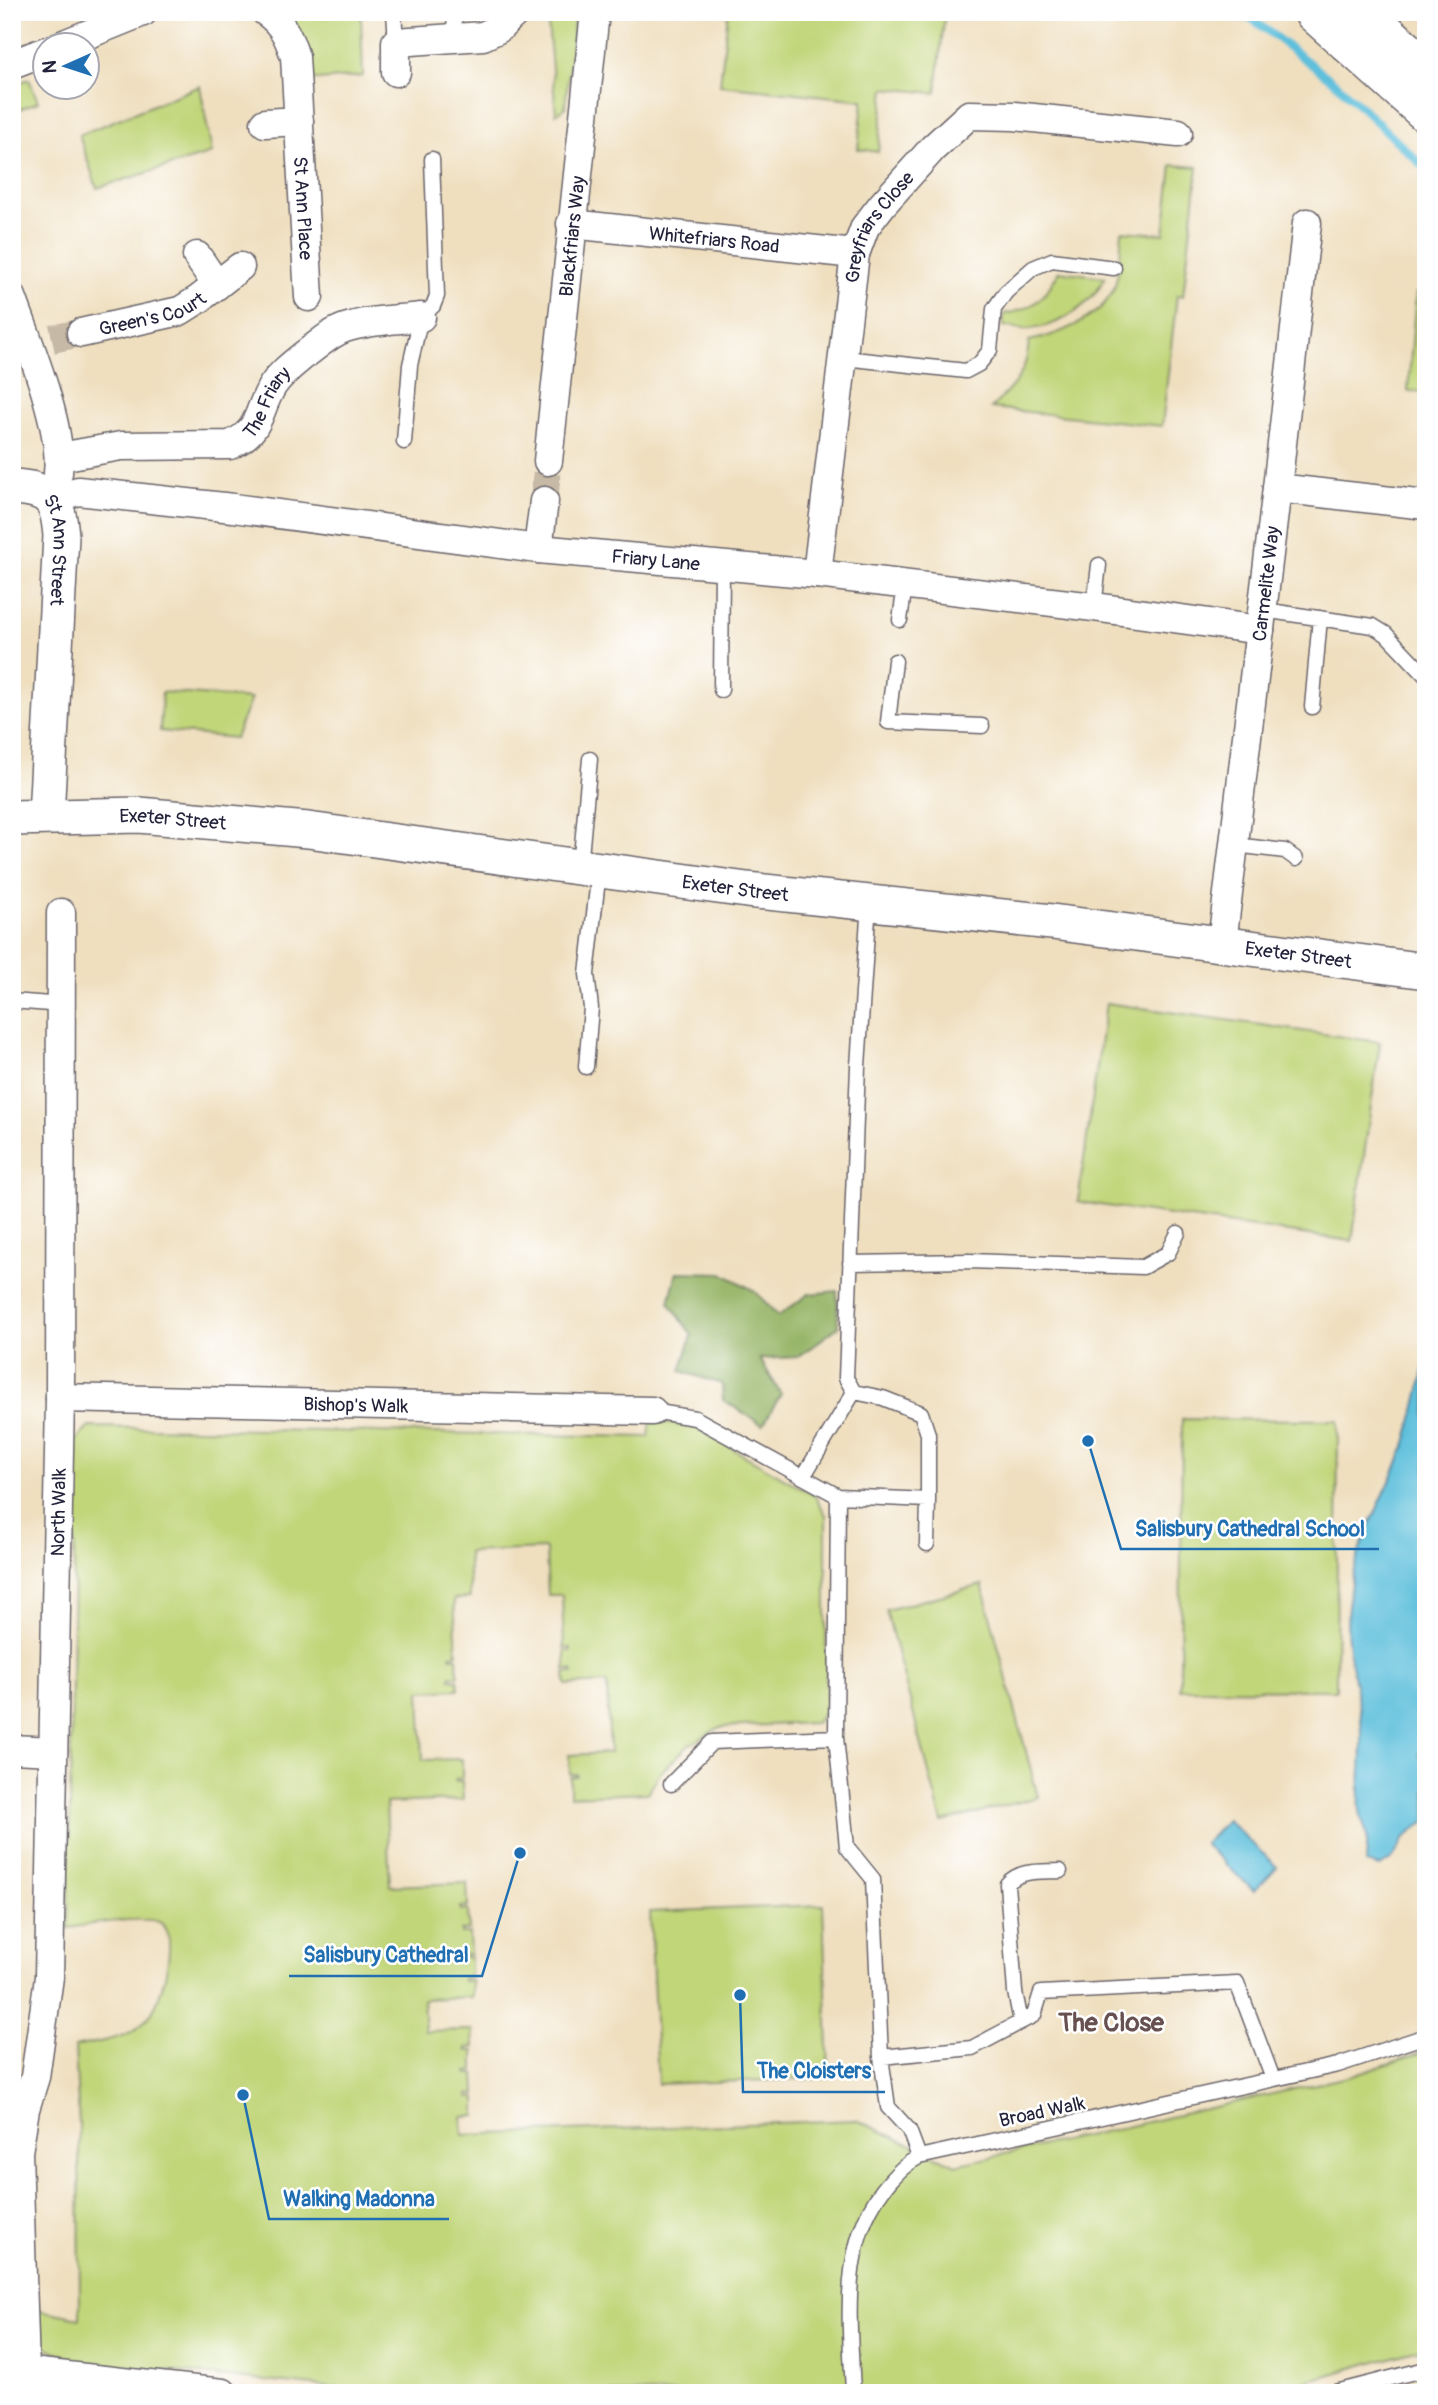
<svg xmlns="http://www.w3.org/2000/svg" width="1438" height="2405" font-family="Pangolin,sans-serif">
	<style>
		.green { fill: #c1d579; stroke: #727c5a; stroke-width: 2 }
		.forest { fill: #98b669; stroke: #5d6c52; stroke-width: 2 }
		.water { fill: #5ec0dc; stroke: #40718c; stroke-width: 2 }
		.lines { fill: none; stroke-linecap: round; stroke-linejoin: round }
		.stream { stroke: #5ec0dc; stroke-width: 8 }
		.minor-tunnel { stroke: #c6b9a5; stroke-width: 28; stroke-dasharray: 28 14; stroke-linecap: butt }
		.service-casing { stroke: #6a6469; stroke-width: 17 }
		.minor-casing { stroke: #6a6469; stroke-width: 31 }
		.tertiary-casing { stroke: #6a6469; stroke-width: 38 }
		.trunk-casing { stroke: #6a6469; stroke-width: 41 }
		.service { stroke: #fff; stroke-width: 14 }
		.minor { stroke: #fff; stroke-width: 28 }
		.tertiary { stroke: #fff; stroke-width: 35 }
		.trunk { stroke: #fff; stroke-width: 38 }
		.labels { text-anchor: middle; stroke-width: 5; stroke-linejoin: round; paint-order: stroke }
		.street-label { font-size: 19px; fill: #22223b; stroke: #fff }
		.district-label { font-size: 26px; font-weight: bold; fill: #665050; stroke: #fff }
		.leader { fill: none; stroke: #1f6fb2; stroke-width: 2.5 }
		.callout-dot { fill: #1f6fb2; stroke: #fff; stroke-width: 2.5 }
		.callout-label { font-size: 21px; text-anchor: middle; font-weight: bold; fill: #1f6fb2; stroke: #fff; stroke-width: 5; stroke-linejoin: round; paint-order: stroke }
	</style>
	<rect width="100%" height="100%" fill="#fff"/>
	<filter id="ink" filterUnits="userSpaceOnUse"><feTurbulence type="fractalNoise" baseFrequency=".0143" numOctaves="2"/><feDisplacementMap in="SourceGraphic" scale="14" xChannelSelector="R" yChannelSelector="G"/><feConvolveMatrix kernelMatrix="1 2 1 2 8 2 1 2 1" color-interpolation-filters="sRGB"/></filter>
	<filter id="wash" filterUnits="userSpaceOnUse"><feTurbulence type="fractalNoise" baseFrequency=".00686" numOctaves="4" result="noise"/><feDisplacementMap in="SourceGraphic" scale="28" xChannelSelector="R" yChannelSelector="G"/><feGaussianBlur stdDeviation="1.57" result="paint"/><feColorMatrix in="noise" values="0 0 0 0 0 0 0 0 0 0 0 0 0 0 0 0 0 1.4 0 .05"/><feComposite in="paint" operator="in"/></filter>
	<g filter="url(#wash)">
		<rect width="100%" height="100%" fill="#efdfbf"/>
		<path class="green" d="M303 12H358L361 18 363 76 307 81 291 21Z
			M547 12H570L574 23 565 108 556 114Z
			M728 12H945L936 93 885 88 878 152 858 149 863 100 720 85Z
			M29 79 38 102 12 112V85Z
			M200 86 212 153 97 188 79 135Z
			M1172 165 1198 167 1183 296 1177 295 1162 426 991 408C1014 386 1027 374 1029 341 1055 336 1096 320 1110 296 1120 281 1120 249 1122 231L1164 234Z
			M1059 271 1105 277C1092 305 1061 326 1030 329 1022 330 1011 327 1003 326L1004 314C1035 309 1045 298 1059 271Z
			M1416 293H1426V392L1408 391Z
			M162 692 251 699 235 738 160 731Z
			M1106 1003 1380 1042 1352 1241 1078 1202Z
			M1182 1419 1338 1420 1336 1690 1180 1689Z
			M651 1421 693 1426 815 1496 826 1515V1711L815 1723 720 1727 689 1745 660 1773 648 1793 570 1796V1777L577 1776V1774H570L569 1755 610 1753 607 1683 566 1685 565 1673H573L572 1670H565V1651H571V1648H564L562 1595H548L546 1549 468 1552 470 1598 454 1599 457 1654 450 1655V1657H457L458 1676H451L450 1679 458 1680 459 1689 420 1691 423 1760 462 1759V1778L455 1779V1781H462L463 1800 386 1803 390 1886 467 1883 468 1907H460L461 1910H468L469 1930 461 1931V1934H469L470 1954 462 1955 463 1957H470V1977L463 1978V1981L471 1980 472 1997 423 1999 425 2031 473 2030 474 2047 466 2048 467 2051H474V2071L467 2072 468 2074H475L476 2094H468V2097H476V2116L462 2117 463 2135 856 2120 956 2165 1352 2076 1426 2051V2347L1279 2389 1251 2393H381L75 2361 42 2345 34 2309 80 2318 79 2125 75 2047C95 2042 124 2040 141 2025 145 2021 151 2014 154 2008 163 1992 180 1932 159 1922 144 1915 86 1925 68 1928L76 1440 89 1427 649 1437Z
			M982 1585 1038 1797 942 1822 886 1610Z
			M823 1905 829 2078 658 2084 650 1912Z"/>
		<path class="forest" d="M677 1272 722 1273 755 1291 778 1316 809 1294 837 1291 838 1327 798 1357 760 1359 781 1394 763 1425 723 1400 722 1384 681 1371 692 1335 669 1302Z"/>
		<path class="water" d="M1426 1363V1744L1419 1754 1426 1769V1820L1405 1838 1392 1859 1380 1867 1366 1863C1366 1855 1368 1845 1367 1837 1366 1828 1361 1820 1360 1811 1358 1781 1365 1751 1361 1721 1356 1680 1344 1649 1348 1606 1351 1553 1379 1508 1399 1461 1412 1431 1418 1395 1426 1363Z
			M1227 1820 1277 1867 1254 1891 1204 1844Z"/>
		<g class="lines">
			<path class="stream" d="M1208 12 1252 19 1338 85 1426 169"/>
		</g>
	</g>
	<g filter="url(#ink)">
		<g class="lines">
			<path class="minor-tunnel" d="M52 339 81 333
				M544 501 548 461"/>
			<defs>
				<path id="service" d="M394 12 396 42
					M454 12 455 39
					M844 358 966 371 979 364 990 350 994 309 1006 292 1033 268 1052 260 1114 268
					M404 442 410 365 421 317 433 306 437 296 432 159
					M1094 607 1099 565
					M1263 610 1373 626 1386 634 1426 676
					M900 620 905 585
					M895 661 888 722 982 726
					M721 690 722 565
					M1312 707 1320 618
					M1235 845 1285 851 1296 859
					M580 867 590 759
					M12 1001 62 1005
					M586 1067 591 1008 587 974 599 871
					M850 1263 969 1261 1143 1267 1168 1253 1178 1233
					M854 1392 846 1378 858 1066 869 903
					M652 1411 695 1418 838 1496 836 1737 847 1847 873 1879 881 2057 888 2107 909 2130 919 2157
					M803 1477 854 1392 883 1398 921 1413 928 1434V1500L838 1496
					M927 1544 928 1500
					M671 1784 712 1742 836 1737
					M1021 2022 1015 1992 1007 1884C1020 1869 1041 1872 1060 1871
					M881 2057 972 2048 1034 2015 1041 1993 1237 1983 1273 2079
					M853 2393C850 2319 838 2239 890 2181 900 2170 907 2163 919 2157L1338 2065 1426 2036
					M1332 2393 1426 2369"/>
				<g id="minor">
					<path id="s1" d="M266 12C283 24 289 38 295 57L309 297"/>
					<path d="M59 46 143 12"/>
					<path d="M12 64 46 51"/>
					<path d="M396 72V42L483 36 498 29 516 12"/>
					<path d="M265 123 299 121"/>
					<path id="s2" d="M571 224 855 254"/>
					<path d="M197 256 217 285"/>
					<path d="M12 297C28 342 64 428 58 473"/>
					<path id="s3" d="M81 333 180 311 199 299 240 267"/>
					<path id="s4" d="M60 457 121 446 230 445C263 430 256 412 273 385 281 373 293 364 304 355 317 346 330 333 345 328 369 320 396 320 421 317"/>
					<path id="s5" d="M548 461 595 12"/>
					<path d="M1277 488 1426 505"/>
					<path id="s6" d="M50 499 78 491 233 508 538 549 817 574 1094 607 1260 630"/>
					<path d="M538 549 544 501"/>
					<path id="s7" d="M817 574 855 254 865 227 882 205 933 148 969 115 1014 116 1178 133"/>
					<path id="s8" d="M1222 943 1277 488 1307 223"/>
					<path id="s9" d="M60 1398 652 1411"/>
					<path d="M12 1749 53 1751"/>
					<path d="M12 2370 223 2393"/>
					<path id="s10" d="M25 2370 18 2152 25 2109 35 2077 49 1977 60 1398 61 913"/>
				</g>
				<g id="tertiary">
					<path id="s11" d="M12 487C51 489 58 499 61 536L46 816"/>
					<path id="s12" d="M12 818 139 815 308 830 747 890 1052 922 1426 971"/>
				</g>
				<path id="trunk" d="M1313 12 1426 113
					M1364 12 1426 68"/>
			</defs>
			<use href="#service" class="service-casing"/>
			<use href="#minor" class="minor-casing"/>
			<use href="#tertiary" class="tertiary-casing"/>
			<use href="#trunk" class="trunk-casing"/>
			<use href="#service" class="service"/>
			<use href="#minor" class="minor"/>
			<use href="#tertiary" class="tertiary"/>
			<use href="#trunk" class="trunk"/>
		</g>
	</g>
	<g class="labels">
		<g class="street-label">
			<text dy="7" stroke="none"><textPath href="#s1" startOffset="206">St Ann Place</textPath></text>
			<text dy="7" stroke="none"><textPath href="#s7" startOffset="357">Greyfriars Close</textPath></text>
			<text dy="7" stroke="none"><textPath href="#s5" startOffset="226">Blackfriars Way</textPath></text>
			<text dy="7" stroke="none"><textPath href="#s2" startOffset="144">Whitefriars Road</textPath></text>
			<text dy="7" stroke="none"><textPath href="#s3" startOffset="74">Green's Court</textPath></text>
			<text dy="7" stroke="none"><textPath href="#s4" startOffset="229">The Friary</textPath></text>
			<text dy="7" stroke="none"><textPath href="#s11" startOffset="94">St Ann Street</textPath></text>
			<text dy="7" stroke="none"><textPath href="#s6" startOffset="611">Friary Lane</textPath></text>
			<text dy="7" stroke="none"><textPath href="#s8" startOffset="362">Carmelite Way</textPath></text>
			<text dy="7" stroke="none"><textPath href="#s12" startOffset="161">Exeter Street</textPath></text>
			<text dy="7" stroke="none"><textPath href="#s12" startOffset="728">Exeter Street</textPath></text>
			<text dy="7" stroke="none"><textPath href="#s12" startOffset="1295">Exeter Street</textPath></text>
			<text dy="7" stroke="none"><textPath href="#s9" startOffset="296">Bishop's Walk</textPath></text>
			<text dy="7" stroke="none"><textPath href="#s10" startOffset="861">North Walk</textPath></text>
			<text transform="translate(1042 2111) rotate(-12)" y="7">Broad Walk</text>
		</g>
		<g class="district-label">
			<text x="1111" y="2031">The Close</text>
		</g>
	</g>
	<path class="leader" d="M1088 1441L1121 1549H1379M520 1853L482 1976H289M740 1995L743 2092H885M243 2095L269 2219H449"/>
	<g class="callout-dot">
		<circle cx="1088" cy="1441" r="7"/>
		<circle cx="520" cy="1853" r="7"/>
		<circle cx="740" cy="1995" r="7"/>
		<circle cx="243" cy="2095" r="7"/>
	</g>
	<g class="callout-label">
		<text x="1250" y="1536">Salisbury Cathedral School</text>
		<text x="386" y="1962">Salisbury Cathedral</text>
		<text x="814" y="2078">The Cloisters</text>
		<text x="359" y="2206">Walking Madonna</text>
	</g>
	<rect width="1438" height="2405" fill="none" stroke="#fff" stroke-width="42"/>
	<g transform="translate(66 66) rotate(267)"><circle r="33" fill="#ffffff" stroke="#a7a7b1" stroke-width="2"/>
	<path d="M0-5L12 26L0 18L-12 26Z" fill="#1f6fb2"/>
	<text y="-10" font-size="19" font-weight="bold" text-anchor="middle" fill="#22223b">N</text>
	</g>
</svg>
